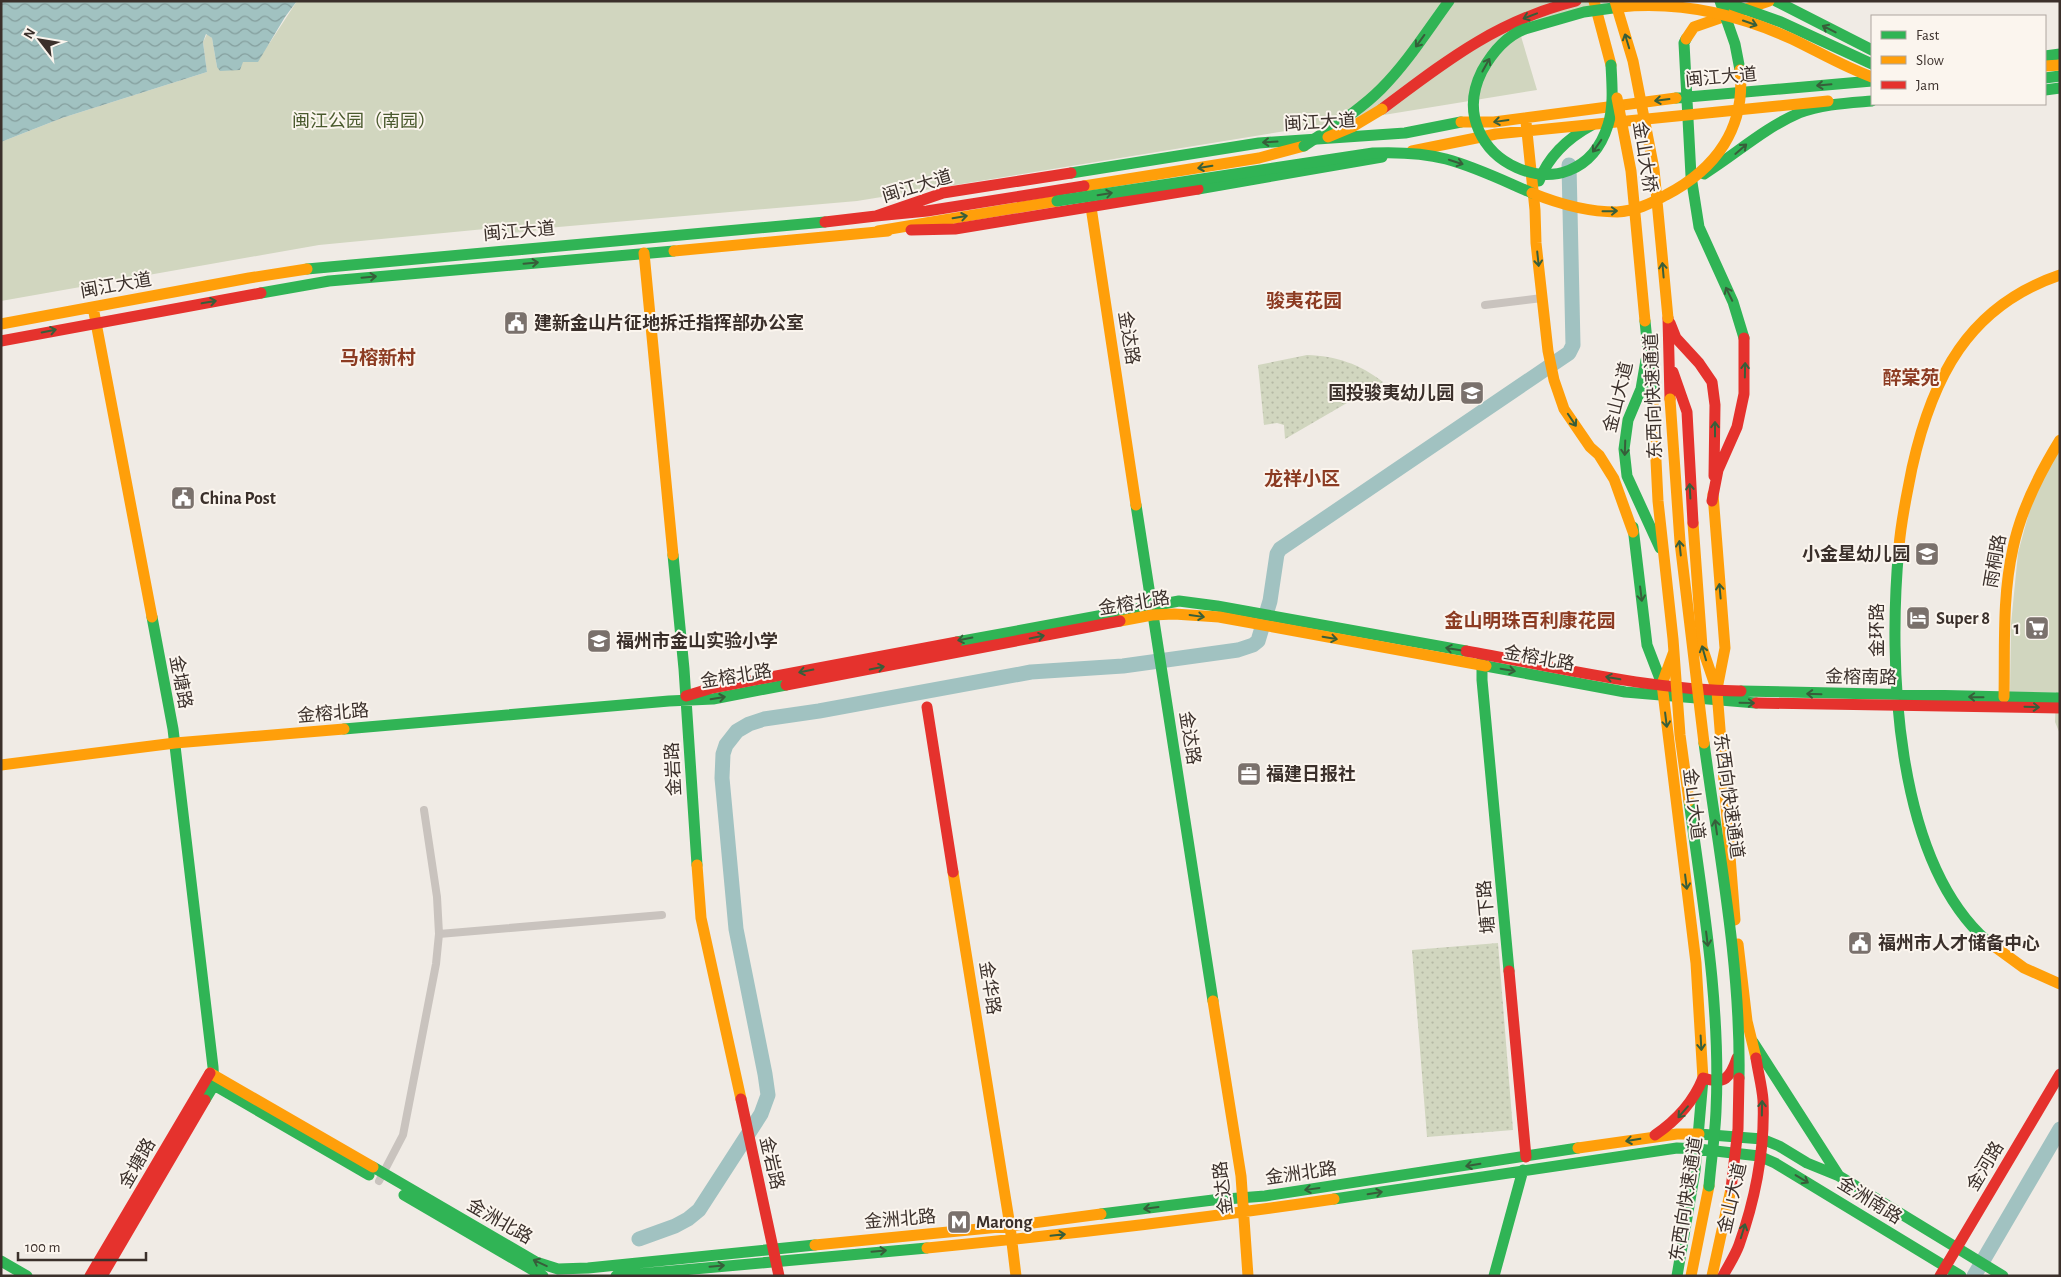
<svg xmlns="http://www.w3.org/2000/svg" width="2061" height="1277" font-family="'Alegreya Sans','Noto Sans SC',sans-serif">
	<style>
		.grass { fill: url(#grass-dots) }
		.park { fill: #d1d6bf }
		.water { fill: url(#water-waves) }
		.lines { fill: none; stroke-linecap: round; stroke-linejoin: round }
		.river { stroke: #a1c2c1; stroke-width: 15 }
		.street { stroke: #c9c3be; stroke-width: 8 }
		.fast { stroke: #30b455; stroke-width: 11 }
		.slow { stroke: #ff9f0a; stroke-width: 11 }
		.jam { stroke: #e5322d; stroke-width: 11 }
		.fast-bridge { stroke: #30b455; stroke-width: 11 }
		.slow-bridge { stroke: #ff9f0a; stroke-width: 11 }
		.jam-bridge { stroke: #e5322d; stroke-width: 11 }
		.oneway { stroke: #375e3a }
		.labels { text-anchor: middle; stroke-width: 4; stroke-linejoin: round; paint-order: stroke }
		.street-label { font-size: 18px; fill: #3b302b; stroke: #fbf5ee }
		.park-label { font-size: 18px; fill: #4a5a2e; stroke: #fbf5ee }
		.poi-label { font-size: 18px; font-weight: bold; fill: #3b302b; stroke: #fbf5ee; text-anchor: start }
		.neighbourhood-label { font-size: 19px; font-weight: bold; fill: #8c3b22; stroke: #fbf5ee }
	</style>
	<defs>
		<pattern id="grass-dots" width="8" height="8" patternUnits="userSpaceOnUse" patternTransform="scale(1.25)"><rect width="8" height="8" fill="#d1d6bf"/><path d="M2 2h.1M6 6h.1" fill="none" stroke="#b4b8a4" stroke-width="1.8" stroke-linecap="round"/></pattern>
		<pattern id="water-waves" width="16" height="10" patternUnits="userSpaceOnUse" patternTransform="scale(1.25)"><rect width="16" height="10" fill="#a1c2c1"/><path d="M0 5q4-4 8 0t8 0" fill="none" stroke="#849e9d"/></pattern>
	</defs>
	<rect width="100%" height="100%" fill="#f0ebe5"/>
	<path class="grass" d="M1307 355C1336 356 1360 364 1383 382L1285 439 1284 425 1277 423 1264 425 1258 365Z
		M1498 943 1513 1130 1427 1137 1412 950Z"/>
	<path class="park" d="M297 1H1613L1520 33 1537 90 857 201 547 228C527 233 505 235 485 229L319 245 1 301V142L62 118 207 72 203 42 207 34 212 38 217 67 243 62 269 44Z
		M2060 447V734L2055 722 2056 692H2010L2011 624 2018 553 2033 498Z"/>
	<path class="water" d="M1 1H297L285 17 258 62H243L240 70 220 71 217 67 212 38 206 34 203 42 207 72 62 118 1 142Z"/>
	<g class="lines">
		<path class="river" d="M639 1239 675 1226 688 1219 699 1210 761 1114 768 1095 765 1074 736 929 722 778 723 754 726 745 737 731 749 724 764 719 819 711 1031 672 1123 666 1238 650 1253 645 1258 641 1270 601 1277 554 1280 549 1569 353 1573 345 1569 165
			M1974 1276 2060 1129"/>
		<path class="street" d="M1485 305 1542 298
			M439 934 662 915
			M379 1181 403 1135 436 964 439 934 437 897 424 810"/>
		<path class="fast" d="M1776 1 1872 50
			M1686 39 1684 43 1691 176 1699 227 1733 302 1744 338
			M2045 56 2060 54
			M2045 78 2060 76
			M2045 90 2060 88
			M1676 98 1872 81
			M1071 173 1259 143 1405 133 1461 122
			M1704 174C1736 154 1764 128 1799 113 1822 104 1848 103 1872 101
			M1539 181C1549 155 1568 138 1592 125
			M1198 189 1382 157
			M307 269 825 222
			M261 293 329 281 674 251
			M1645 321 1653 400
			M1646 360 1641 389 1628 420 1624 449 1627 476 1660 548
			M1136 505 1213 1001
			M1633 527 1647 645 1662 684
			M1899 547C1888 662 1894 859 1987 941
			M673 555 684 669 697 865
			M152 617 173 729 213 1067 214 1085 205 1100
			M957 642 1179 601 1217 606 1466 651
			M1482 659V680L1509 971
			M1486 666 1625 692 1756 703
			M1741 691 2060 698
			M344 729 669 701 713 699 786 685
			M1753 1042 1839 1176
			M207 1081 369 1175
			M1699 1134 1762 1139 1779 1146 1807 1163 1839 1176 2003 1276
			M1698 1149 1759 1156 1775 1163 1961 1276
			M373 1167 536 1262 558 1269 588 1268 815 1245
			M404 1195 543 1276
			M1334 1199 1677 1148 1698 1149
			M1101 1214 1213 1200 1265 1196 1578 1148
			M1 1261 27 1276
			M616 1276 927 1248
			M1494 1276 1523 1170
			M1677 1276 1695 1171 1703 1079"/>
		<path class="slow" d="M1594 1 1611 65
			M1686 39 1694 27 1769 1
			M2045 66 2060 65
			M1461 122H1494L1676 98
			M1526 122 1535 210 1536 243 1548 351 1554 380 1564 409 1590 447 1599 455 1614 479 1633 532
			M1412 151 1496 134 1828 101
			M1084 186 1259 158 1304 146
			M1091 207 1136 505
			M878 231 1057 201
			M674 251 888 231
			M644 253 673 555
			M93 307 152 617
			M1 324 249 278 307 269
			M1713 494 1725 648 1717 689
			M1693 523 1702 647 1717 691 1735 920
			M1899 547C1901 520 1907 494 1912 468 1932 378 1968 306 2060 275
			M1120 621 1152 615 1174 614 1219 617 1486 666
			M1673 654 1662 684 1696 963 1703 1079
			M2004 697C2005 647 2002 597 2013 548 2021 509 2039 474 2060 440
			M1 765 175 743 344 729
			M697 865 701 918 741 1099
			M953 872 1010 1226 1016 1276
			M1987 941 2024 968 2060 984
			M1738 944 1747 1021 1756 1058
			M1213 1001 1241 1176 1248 1276
			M210 1073 373 1167
			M1578 1148 1677 1134H1699
			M815 1245 1010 1226 1101 1214
			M927 1248C1063 1235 1199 1219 1334 1199
			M1691 1276 1709 1186
			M1712 1276 1731 1189"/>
		<path class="jam" d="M1382 109C1446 61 1496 21 1576 1
			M876 216 927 211 1084 186
			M825 222 876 216 943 193 1071 173
			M911 230 955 229 1198 189
			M1668 318 1670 399
			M1670 323 1676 338 1699 363 1712 382 1715 405 1714 476
			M1 341 261 293
			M1673 372 1687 412 1693 523
			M1712 501 1718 470 1737 427 1744 394V338
			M1466 651C1557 667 1649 690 1741 691
			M786 685 1120 621
			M686 696 712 688 957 642
			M1756 703 2060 708
			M927 707 953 872
			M1509 971 1526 1157
			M741 1099 779 1276
			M1655 1135C1677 1120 1693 1103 1703 1078 1725 1085 1730 1078 1737 1058
			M90 1276 210 1073
			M102 1276 205 1100
			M1723 1276C1728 1266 1735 1256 1739 1245 1755 1200 1765 1148 1763 1100 1762 1086 1758 1072 1756 1058
			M1940 1276 2060 1074"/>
		<path class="fast-bridge" d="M1720 1 1735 44 1740 70
			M1722 1 1781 22 1872 64
			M1611 65C1612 85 1614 106 1608 125 1577 223 1438 159 1482 71 1492 53 1506 36 1525 29L1584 12 1620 7
			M1304 146C1330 128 1358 112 1381 89 1407 63 1427 31 1449 1
			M1057 201 1373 153C1398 152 1423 153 1446 159 1476 167 1504 181 1532 193
			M1704 743C1719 854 1741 966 1739 1078
			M1689 801C1703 903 1721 1007 1716 1111 1715 1136 1711 1161 1709 1186"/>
		<path class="slow-bridge" d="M1615 1 1633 61 1654 169 1668 318
			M1620 7C1680 1 1737 14 1792 39 1819 52 1844 67 1872 77
			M1617 98 1631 171 1645 321
			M1328 137 1352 127 1382 109
			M1532 193C1559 204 1587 212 1617 212 1635 211 1650 204 1666 195 1716 169 1746 128 1740 70
			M1670 399 1680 542 1704 743
			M1653 400 1658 501 1673 639 1680 735 1689 801"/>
		<path class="jam-bridge" d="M1731 1189 1738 1129 1739 1078"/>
	</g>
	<defs><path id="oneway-shaft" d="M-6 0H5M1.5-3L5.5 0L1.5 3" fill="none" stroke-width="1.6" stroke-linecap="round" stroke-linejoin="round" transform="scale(1.25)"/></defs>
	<g class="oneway">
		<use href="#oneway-shaft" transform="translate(1530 16) rotate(159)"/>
		<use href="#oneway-shaft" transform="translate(1750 23) rotate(19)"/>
		<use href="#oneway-shaft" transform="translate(1829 29) rotate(-153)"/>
		<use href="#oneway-shaft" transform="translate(1420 41) rotate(126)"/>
		<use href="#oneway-shaft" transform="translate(1627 41) rotate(-107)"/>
		<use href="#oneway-shaft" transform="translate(1486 65) rotate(-61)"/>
		<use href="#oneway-shaft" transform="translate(1824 85) rotate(175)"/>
		<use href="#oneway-shaft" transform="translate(1662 100) rotate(173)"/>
		<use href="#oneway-shaft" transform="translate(1501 121) rotate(172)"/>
		<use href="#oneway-shaft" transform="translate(1270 142) rotate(177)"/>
		<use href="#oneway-shaft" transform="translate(1597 146) rotate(125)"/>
		<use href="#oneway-shaft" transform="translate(1741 149) rotate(-41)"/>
		<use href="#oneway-shaft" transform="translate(1456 162) rotate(18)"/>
		<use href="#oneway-shaft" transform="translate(1205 167) rotate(171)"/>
		<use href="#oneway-shaft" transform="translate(1105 194) rotate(-9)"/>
		<use href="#oneway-shaft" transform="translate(1610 211) rotate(-1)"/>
		<use href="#oneway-shaft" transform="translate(960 217) rotate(-9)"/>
		<use href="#oneway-shaft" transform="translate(1538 259) rotate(84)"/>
		<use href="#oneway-shaft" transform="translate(531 263) rotate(-5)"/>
		<use href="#oneway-shaft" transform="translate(1663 270) rotate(-95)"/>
		<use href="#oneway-shaft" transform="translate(369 277) rotate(-5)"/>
		<use href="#oneway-shaft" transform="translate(1729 294) rotate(-116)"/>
		<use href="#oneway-shaft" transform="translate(209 302) rotate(-10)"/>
		<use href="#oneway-shaft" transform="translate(49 331) rotate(-11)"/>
		<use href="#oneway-shaft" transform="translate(1745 370) rotate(-89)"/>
		<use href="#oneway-shaft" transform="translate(1572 420) rotate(56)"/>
		<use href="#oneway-shaft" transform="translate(1715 429) rotate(-90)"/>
		<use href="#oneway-shaft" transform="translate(1625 448) rotate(92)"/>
		<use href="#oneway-shaft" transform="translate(1690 491) rotate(-93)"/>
		<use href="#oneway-shaft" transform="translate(1680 548) rotate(-96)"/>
		<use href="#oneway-shaft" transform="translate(1720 591) rotate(-95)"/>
		<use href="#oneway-shaft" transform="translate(1641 594) rotate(83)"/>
		<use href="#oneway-shaft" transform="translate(1197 616) rotate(8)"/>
		<use href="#oneway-shaft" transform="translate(1037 637) rotate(-11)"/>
		<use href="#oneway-shaft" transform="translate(1330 638) rotate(10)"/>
		<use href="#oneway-shaft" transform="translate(965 639) rotate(169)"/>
		<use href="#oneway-shaft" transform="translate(1453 649) rotate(-170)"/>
		<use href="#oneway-shaft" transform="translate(1704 653) rotate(-106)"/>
		<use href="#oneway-shaft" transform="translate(877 668) rotate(-11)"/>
		<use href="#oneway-shaft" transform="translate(1508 670) rotate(10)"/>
		<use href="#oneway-shaft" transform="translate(806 671) rotate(169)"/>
		<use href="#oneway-shaft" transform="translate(1613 678) rotate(-170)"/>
		<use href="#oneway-shaft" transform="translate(1814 694) rotate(-178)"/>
		<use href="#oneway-shaft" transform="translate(1976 697) rotate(-179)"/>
		<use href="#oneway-shaft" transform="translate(718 698) rotate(-9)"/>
		<use href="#oneway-shaft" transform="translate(1747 703) rotate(1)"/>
		<use href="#oneway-shaft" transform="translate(2032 707) rotate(2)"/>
		<use href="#oneway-shaft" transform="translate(1666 720) rotate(83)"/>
		<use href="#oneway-shaft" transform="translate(1716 827) rotate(-98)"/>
		<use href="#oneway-shaft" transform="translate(1686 882) rotate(83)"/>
		<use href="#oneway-shaft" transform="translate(1707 939) rotate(83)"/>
		<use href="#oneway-shaft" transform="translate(1701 1043) rotate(87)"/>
		<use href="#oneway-shaft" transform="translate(1762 1108) rotate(-89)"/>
		<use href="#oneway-shaft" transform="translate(1683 1112) rotate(131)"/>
		<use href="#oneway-shaft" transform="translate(1633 1140) rotate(171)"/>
		<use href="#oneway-shaft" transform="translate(1473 1165) rotate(171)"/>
		<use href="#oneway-shaft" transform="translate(1802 1179) rotate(31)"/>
		<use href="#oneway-shaft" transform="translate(1312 1189) rotate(172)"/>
		<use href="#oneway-shaft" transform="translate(1375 1193) rotate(-9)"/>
		<use href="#oneway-shaft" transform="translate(1151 1208) rotate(173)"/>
		<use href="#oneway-shaft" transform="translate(1743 1231) rotate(-73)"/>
		<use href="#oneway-shaft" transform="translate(1058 1235) rotate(-6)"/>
		<use href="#oneway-shaft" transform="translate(879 1251) rotate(-5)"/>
		<use href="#oneway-shaft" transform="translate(540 1263) rotate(-155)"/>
		<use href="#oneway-shaft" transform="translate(717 1266) rotate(-5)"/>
	</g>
	<defs>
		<symbol id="civic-square" viewBox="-11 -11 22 22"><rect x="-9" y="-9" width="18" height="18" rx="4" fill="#7a716c" stroke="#fbf5ee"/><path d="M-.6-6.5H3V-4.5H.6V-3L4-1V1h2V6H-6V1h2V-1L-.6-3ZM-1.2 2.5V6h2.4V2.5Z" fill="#fff"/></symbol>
		<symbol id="school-square" viewBox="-11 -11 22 22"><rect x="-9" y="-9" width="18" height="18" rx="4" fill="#7a716c" stroke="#fbf5ee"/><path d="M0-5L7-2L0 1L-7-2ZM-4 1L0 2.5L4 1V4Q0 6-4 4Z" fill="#fff"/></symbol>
		<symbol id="hotel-square" viewBox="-11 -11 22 22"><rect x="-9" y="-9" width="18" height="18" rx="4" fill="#7a716c" stroke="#fbf5ee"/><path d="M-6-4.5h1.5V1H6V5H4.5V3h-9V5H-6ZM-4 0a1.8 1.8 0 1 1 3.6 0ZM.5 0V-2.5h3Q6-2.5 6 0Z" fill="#fff"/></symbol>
		<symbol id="supermarket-square" viewBox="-11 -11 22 22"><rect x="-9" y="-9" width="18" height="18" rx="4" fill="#7a716c" stroke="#fbf5ee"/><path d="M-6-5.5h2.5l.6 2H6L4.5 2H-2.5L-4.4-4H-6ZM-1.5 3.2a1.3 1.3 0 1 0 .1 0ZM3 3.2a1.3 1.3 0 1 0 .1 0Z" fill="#fff"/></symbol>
		<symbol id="office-square" viewBox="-11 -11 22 22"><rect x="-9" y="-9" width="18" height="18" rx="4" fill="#7a716c" stroke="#fbf5ee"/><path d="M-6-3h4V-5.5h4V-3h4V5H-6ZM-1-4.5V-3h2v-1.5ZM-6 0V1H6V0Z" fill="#fff"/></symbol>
		<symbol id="metro-square" viewBox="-11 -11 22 22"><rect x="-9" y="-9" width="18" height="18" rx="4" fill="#7a716c" stroke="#fbf5ee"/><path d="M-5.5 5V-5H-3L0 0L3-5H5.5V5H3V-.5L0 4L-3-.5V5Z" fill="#fff"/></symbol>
	</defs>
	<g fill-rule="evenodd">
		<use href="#civic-square" x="502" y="309" width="28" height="28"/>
		<use href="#school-square" x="1458" y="379" width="28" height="28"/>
		<use href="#civic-square" x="169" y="484" width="28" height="28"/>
		<use href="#school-square" x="1913" y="540" width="28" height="28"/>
		<use href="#hotel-square" x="1904" y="604" width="28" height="28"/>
		<use href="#supermarket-square" x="2023" y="614" width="28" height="28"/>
		<use href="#school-square" x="585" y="627" width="28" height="28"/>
		<use href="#office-square" x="1235" y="760" width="28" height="28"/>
		<use href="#civic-square" x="1846" y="929" width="28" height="28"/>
		<use href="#metro-square" x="945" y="1208" width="28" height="28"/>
	</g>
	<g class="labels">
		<g class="street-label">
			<text transform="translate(1721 77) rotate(-5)" y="6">闽江大道</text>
			<text transform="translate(1320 122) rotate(-3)" y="6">闽江大道</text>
			<text transform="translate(1645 157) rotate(81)" y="6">金山大桥</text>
			<text transform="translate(917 186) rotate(-17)" y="6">闽江大道</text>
			<text transform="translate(519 231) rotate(-5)" y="6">闽江大道</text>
			<text transform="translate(116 285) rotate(-10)" y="6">闽江大道</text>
			<text transform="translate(1129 338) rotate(81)" y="6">金达路</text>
			<text transform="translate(1653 396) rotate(-92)" y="6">东西向快速通道</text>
			<text transform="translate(1618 397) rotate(-76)" y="6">金山大道</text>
			<text transform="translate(1995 561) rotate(-80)" y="6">雨桐路</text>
			<text transform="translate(1134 603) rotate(-9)" y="6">金榕北路</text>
			<text transform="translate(1877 630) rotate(-90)" y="6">金环路</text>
			<text transform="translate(1539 658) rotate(10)" y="6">金榕北路</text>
			<text transform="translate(736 676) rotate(-9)" y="6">金榕北路</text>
			<text transform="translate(1861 677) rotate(1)" y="6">金榕南路</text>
			<text transform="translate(181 682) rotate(79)" y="6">金塘路</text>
			<text transform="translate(333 713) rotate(-5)" y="6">金榕北路</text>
			<text transform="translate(1190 738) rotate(81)" y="6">金达路</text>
			<text transform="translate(673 769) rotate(-93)" y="6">金岩路</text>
			<text transform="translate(1729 796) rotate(82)" y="6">东西向快速通道</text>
			<text transform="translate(1694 804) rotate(83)" y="6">金山大道</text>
			<text transform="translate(1486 907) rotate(-95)" y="6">塘下路</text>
			<text transform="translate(990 988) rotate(81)" y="6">金华路</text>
			<text transform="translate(137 1163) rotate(-60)" y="6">金塘路</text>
			<text transform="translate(772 1163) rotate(77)" y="6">金岩路</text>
			<text transform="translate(1985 1166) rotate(-59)" y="6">金河路</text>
			<text transform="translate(1301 1173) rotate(-8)" y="6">金洲北路</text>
			<text transform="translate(1223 1188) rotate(-97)" y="6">金达路</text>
			<text transform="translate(1732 1198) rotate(-77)" y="6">金山大道</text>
			<text transform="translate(1686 1199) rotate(-81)" y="6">东西向快速通道</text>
			<text transform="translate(1870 1200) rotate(32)" y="6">金洲南路</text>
			<text transform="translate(900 1219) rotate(-5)" y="6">金洲北路</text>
			<text transform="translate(500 1221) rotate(30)" y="6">金洲北路</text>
		</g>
		<g class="park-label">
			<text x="364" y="127">闽江公园（南园）</text>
		</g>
		<g class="poi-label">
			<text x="534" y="329">建新金山片征地拆迁指挥部办公室</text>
			<text x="1454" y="399" text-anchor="end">国投骏夷幼儿园</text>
			<text x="200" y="504">China Post</text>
			<text x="1910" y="560" text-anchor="end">小金星幼儿园</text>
			<text x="1936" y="624">Super 8</text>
			<text x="2020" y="634" text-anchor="end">1</text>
			<text x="616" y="647">福州市金山实验小学</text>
			<text x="1266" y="780">福建日报社</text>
			<text x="1878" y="949">福州市人才储备中心</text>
			<text x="976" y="1228">Marong</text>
		</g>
		<g class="neighbourhood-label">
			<text x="1304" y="307">骏夷花园</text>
			<text x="378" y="364">马榕新村</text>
			<text x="1911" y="384">醉棠苑</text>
			<text x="1302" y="485">龙祥小区</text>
			<text x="1530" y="627">金山明珠百利康花园</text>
		</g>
	</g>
	<rect width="2061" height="1277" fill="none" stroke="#3b302b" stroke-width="5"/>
	<rect x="1871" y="15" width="175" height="90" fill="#fbf5ee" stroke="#aea6a0"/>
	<rect x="1881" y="31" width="25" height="8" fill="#30b455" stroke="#aea6a0"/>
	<text x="1916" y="40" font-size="15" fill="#3b302b">Fast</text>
	<rect x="1881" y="56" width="25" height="8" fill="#ff9f0a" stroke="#aea6a0"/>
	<text x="1916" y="65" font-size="15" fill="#3b302b">Slow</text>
	<rect x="1881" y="81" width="25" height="8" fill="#e5322d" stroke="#aea6a0"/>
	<text x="1916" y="90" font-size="15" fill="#3b302b">Jam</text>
	<g transform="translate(40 40) rotate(301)" stroke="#fbf5ee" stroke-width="4" paint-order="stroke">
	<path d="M0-4L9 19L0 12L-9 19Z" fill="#3b302b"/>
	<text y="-8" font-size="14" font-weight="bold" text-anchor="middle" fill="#3b302b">N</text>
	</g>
	<path d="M18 1252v8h128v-8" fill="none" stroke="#3b302b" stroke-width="2.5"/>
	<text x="25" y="1252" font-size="15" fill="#3b302b" stroke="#fbf5ee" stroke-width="4" paint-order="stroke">100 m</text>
</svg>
